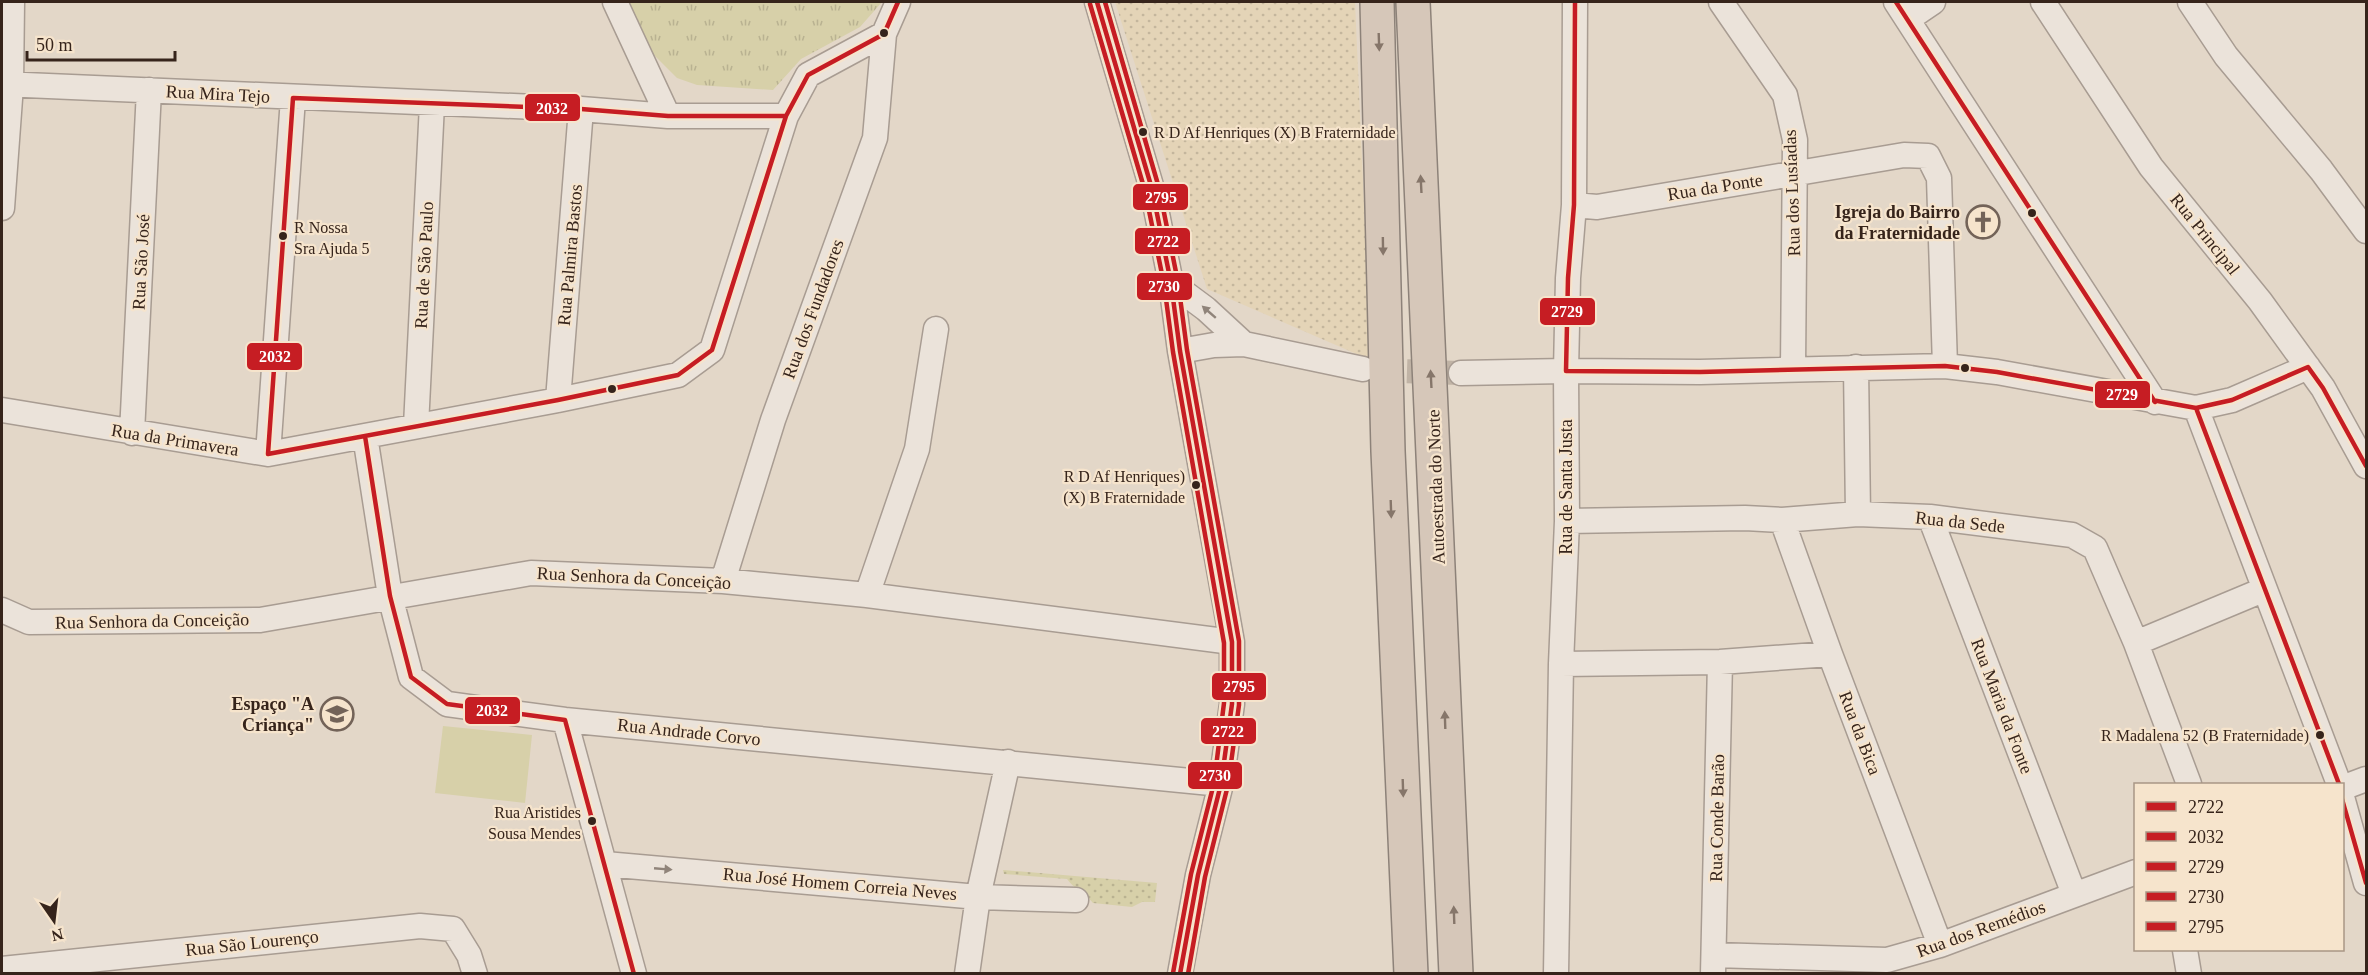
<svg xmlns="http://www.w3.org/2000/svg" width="2368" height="975" font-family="'Times New Roman',serif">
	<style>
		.farmland { fill: url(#farmland-dots) }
		.grass { fill: url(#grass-dots) }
		.park { fill: url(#park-tufts) }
		.garden { fill: #d7d0a9 }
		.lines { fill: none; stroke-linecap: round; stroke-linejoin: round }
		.minor-tunnel { stroke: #c0b3a5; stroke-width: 24; stroke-dasharray: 24 12; stroke-linecap: butt }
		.minor-casing { stroke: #a89c92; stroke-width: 27 }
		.highway-casing { stroke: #8d8279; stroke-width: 36 }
		.minor { stroke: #ebe3da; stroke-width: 24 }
		.highway { stroke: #d6c7b9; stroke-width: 33 }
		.bus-1-casing { stroke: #f6e4cc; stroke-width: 9 }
		.bus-2-casing { stroke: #f6e4cc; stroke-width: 9 }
		.bus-3-casing { stroke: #f6e4cc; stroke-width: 9 }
		.bus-4-casing { stroke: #f6e4cc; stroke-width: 9 }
		.bus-5-casing { stroke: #f6e4cc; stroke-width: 9 }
		.bus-1 { stroke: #c61d23; stroke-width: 4.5 }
		.bus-2 { stroke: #c61d23; stroke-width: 4.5 }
		.bus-3 { stroke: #c61d23; stroke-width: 4.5 }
		.bus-4 { stroke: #c61d23; stroke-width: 4.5 }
		.bus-5 { stroke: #c61d23; stroke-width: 4.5 }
		.oneway { fill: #86766a }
		.oneway2 { fill: #90847a }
		.bus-dot { fill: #36241b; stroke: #f6e4cc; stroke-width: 2 }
		.labels { text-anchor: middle; stroke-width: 4.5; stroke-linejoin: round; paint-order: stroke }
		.bus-label { font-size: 16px; fill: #36241b; stroke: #f6e4cc; text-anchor: end }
		.street-label { font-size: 18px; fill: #36241b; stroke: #f6e4cc }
		.poi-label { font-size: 18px; font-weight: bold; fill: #36241b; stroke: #f6e4cc; text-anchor: end }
		.line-badge { stroke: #f6e4cc; stroke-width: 2 }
		.badge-label { font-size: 16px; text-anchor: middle; font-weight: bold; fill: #fff }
	</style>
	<defs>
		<pattern id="farmland-dots" width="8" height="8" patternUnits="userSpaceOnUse" patternTransform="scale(1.5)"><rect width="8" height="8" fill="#e4d4b7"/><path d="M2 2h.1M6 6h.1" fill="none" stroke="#c4b69d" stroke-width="1.8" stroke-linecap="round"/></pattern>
		<pattern id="grass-dots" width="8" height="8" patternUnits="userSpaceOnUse" patternTransform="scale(1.5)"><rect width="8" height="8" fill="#d7d0a9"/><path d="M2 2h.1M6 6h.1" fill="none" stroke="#b9b291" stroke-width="1.8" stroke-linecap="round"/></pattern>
		<pattern id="park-tufts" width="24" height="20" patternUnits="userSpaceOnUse" patternTransform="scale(1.5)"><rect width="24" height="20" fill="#d7d0a9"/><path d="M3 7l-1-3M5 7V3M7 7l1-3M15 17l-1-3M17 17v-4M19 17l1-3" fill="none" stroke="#b9b291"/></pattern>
	</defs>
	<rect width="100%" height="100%" fill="#e3d7c8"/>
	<path class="farmland" d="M1115 2H1355L1366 250 1368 359 1207 289Z"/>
	<path class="grass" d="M1003 870 1157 883 1155 902H1142L1132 907 1093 903C1085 893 1075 890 1067 879L1004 874Z"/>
	<path class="park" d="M629 2H882L860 27 801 59 773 90 697 85 677 78 650 51Z"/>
	<path class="garden" d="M443 726 532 735 525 803 435 793Z"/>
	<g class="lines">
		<path class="minor-tunnel" d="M1371 370 1461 373"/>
		<defs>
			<path id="minor" d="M615 2 668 116
				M1097 2 1152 189 1171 283 1180 351 1232 642V704L1221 784 1198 875 1180 974
				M1721 2 1785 95 1795 140 1793 368
				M1896 2 2155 402
				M2043 2 2151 167 2260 301 2323 388 2366 466
				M2190 2 2226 56 2321 170 2366 231
				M1908 19 1933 2
				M2 84 581 109 668 116H786
				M1574 205 1597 207 1904 155 1928 156 1939 178 1945 366
				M2 208 11 85 12 2
				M1171 283 1206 309 1244 344
				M1180 351 1214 345 1244 344 1363 369
				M1856 367 1858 514
				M1461 373 1566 371 1700 372 1945 366 1997 372 2196 408 2232 400 2308 367
				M558 400 581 109
				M2196 408 2339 784
				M2 410 268 454 558 400 678 375 712 350 786 116 808 75 884 34 898 2
				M416 426 432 104
				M132 433 149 90
				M365 436 390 596 411 677 447 704 565 720 1221 784
				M268 454 293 98
				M1930 517 2074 894
				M1782 520 1830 654 1940 945
				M1567 521 1745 518 1782 520 1858 514 1930 517 2072 535 2095 548 2136 643 2189 784
				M723 581 773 420 875 138 884 34
				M867 595 917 449 936 329
				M2 610 29 622 260 620 531 573 723 581 867 595 1232 642
				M2136 643 2263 590
				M1561 664 1720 662 1830 654
				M565 720 634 974
				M2342 788 2366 779
				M2342 797 2366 883
				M605 864 978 897 1076 900
				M2185 950 2189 974
				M1714 955 1887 960 1940 945 2136 872
				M2 969 420 926 453 929 469 955 475 974
				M967 974 978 897 1008 762
				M1556 974 1561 664 1567 521 1566 371 1568 278 1574 205 1575 2
				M1713 974 1720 662"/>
			<path id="highway" d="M1377 2 1388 451 1411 974
				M1413 2 1456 974"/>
		</defs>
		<use href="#minor" class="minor-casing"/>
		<use href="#highway" class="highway-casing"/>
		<use href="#minor" class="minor"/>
		<use href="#highway" class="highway"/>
		<defs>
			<path id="bus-1" d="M1097 2 1152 189 1171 283 1180 351 1232 642V704L1221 784 1198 875 1180 974"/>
			<path id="bus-2" d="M293 98 581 109 668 116H786L712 350 678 375 558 400 268 454Z
				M786 116 808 75 884 34 898 2
				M365 436 390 596 411 677 447 704 565 720 634 974"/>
			<path id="bus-3" d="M1575 2 1574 205 1568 278 1566 371 1700 372 1945 366 1997 372 2196 408 2232 400 2308 367 2323 388 2366 466
				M1896 2 2155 402
				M2196 408 2339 784
				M2342 799 2366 883"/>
			<path id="bus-4" d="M1090 4 1145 191 1164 284 1173 352 1224 643V703L1214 783 1191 874 1173 973"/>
			<path id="bus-5" d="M1105 2 1159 188 1178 282 1187 350 1239 641V705L1228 785 1205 877 1188 974"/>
		</defs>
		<use href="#bus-1" class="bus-1-casing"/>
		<use href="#bus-2" class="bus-2-casing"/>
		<use href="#bus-3" class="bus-3-casing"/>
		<use href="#bus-4" class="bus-4-casing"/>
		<use href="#bus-5" class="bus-5-casing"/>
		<use href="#bus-1" class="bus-1"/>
		<use href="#bus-2" class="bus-2"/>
		<use href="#bus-3" class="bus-3"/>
		<use href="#bus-4" class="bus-4"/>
		<use href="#bus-5" class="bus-5"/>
	</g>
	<defs><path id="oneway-solid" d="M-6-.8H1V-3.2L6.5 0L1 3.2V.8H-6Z" transform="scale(1.5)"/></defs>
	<g class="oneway">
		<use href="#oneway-solid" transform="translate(1379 42) rotate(88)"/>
		<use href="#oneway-solid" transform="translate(1421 184) rotate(-93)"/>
		<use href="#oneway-solid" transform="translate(1383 246) rotate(89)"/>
		<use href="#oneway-solid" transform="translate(1431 379) rotate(-93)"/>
		<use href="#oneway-solid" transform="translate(1391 509) rotate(88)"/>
		<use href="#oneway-solid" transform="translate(1445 720) rotate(-92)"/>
		<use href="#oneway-solid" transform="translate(1403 788) rotate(88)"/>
		<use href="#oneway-solid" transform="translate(1454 915) rotate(-92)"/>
	</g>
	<g class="oneway2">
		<use href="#oneway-solid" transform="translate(1209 312) rotate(-139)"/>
		<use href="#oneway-solid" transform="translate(663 869) rotate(5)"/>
	</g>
	<defs>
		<symbol id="church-ring" viewBox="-11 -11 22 22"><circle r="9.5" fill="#f6e4cc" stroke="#736358" stroke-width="1.5"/><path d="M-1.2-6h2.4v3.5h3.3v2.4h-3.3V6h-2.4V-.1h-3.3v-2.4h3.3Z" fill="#736358"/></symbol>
		<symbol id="school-ring" viewBox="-11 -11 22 22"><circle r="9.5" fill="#f6e4cc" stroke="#736358" stroke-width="1.5"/><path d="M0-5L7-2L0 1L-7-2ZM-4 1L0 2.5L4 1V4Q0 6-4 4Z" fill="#736358"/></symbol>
	</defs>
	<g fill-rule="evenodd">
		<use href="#church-ring" x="1964" y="203" width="38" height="38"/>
		<use href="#school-ring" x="318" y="695" width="38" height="38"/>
	</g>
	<g class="bus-dot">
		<circle cx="884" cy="33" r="5"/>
		<circle cx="1143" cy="132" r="5"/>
		<circle cx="2032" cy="213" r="5"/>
		<circle cx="283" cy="236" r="5"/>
		<circle cx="1965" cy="368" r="5"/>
		<circle cx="612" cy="389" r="5"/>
		<circle cx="1196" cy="485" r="5"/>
		<circle cx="2320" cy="735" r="5"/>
		<circle cx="592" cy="821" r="5"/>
	</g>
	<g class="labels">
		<g class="bus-label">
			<text x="1154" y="138" text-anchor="start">R D Af Henriques (X) B Fraternidade</text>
			<text x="294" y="233" text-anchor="start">R Nossa<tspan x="294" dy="21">Sra Ajuda 5</tspan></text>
			<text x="1185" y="482">R D Af Henriques)<tspan x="1185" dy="21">(X) B Fraternidade</tspan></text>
			<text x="2309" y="741">R Madalena 52 (B Fraternidade)</text>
			<text x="581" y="818">Rua Aristides<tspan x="581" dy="21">Sousa Mendes</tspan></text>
		</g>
		<g class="street-label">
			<text transform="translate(218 94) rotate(3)" y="6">Rua Mira Tejo</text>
			<text transform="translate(1715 187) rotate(-9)" y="6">Rua da Ponte</text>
			<text transform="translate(1792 193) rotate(-92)" y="6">Rua dos Lusíadas</text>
			<text transform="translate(2205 234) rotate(51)" y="6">Rua Principal</text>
			<text transform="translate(570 255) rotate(-85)" y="6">Rua Palmira Bastos</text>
			<text transform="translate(141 262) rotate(-87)" y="6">Rua São José</text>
			<text transform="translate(424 265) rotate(-87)" y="6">Rua de São Paulo</text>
			<text transform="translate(813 309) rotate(-70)" y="6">Rua dos Fundadores</text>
			<text transform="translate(175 440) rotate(9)" y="6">Rua da Primavera</text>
			<text transform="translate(1436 487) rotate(-92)" y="6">Autoestrada do Norte</text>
			<text transform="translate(1566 487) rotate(-90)" y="6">Rua de Santa Justa</text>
			<text transform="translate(1960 522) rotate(6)" y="6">Rua da Sede</text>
			<text transform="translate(634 578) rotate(3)" y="6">Rua Senhora da Conceição</text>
			<text transform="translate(152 621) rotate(-1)" y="6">Rua Senhora da Conceição</text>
			<text transform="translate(2002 706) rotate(69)" y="6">Rua Maria da Fonte</text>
			<text transform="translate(689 732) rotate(6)" y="6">Rua Andrade Corvo</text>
			<text transform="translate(1860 733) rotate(69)" y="6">Rua da Bica</text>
			<text transform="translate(1717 818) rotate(-89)" y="6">Rua Conde Barão</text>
			<text transform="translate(840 884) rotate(5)" y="6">Rua José Homem Correia Neves</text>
			<text transform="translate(1981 929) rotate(-20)" y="6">Rua dos Remédios</text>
			<text transform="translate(252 943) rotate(-6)" y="6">Rua São Lourenço</text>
		</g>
		<g class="poi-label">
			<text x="1960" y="218">Igreja do Bairro<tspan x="1960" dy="21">da Fraternidade</tspan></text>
			<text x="314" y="710">Espaço "A<tspan x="314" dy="21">Criança"</tspan></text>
		</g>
	</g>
	<g class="line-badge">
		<rect x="524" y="93" width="57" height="29" rx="6" fill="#c61d23"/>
		<rect x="1132" y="183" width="57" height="28" rx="6" fill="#c61d23"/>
		<rect x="1134" y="227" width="57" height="28" rx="6" fill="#c61d23"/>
		<rect x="1136" y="272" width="57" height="29" rx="6" fill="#c61d23"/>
		<rect x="1539" y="297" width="57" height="29" rx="6" fill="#c61d23"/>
		<rect x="246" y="342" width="57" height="29" rx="6" fill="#c61d23"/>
		<rect x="2094" y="380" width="57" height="29" rx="6" fill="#c61d23"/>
		<rect x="1211" y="672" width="56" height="29" rx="6" fill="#c61d23"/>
		<rect x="464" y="696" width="57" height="29" rx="6" fill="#c61d23"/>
		<rect x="1200" y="717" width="57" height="28" rx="6" fill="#c61d23"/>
		<rect x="1187" y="761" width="56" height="29" rx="6" fill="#c61d23"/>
	</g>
	<g class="badge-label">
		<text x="552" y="114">2032</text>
		<text x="1161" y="203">2795</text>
		<text x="1163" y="247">2722</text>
		<text x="1164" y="292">2730</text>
		<text x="1567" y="317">2729</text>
		<text x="275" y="362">2032</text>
		<text x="2122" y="400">2729</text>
		<text x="1239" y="692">2795</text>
		<text x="492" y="716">2032</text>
		<text x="1228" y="737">2722</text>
		<text x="1215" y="781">2730</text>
	</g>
	<rect width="2368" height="975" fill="none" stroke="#36241b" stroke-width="6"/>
	<rect x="2134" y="783" width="210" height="168" fill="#f6e4cc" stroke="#a99785" stroke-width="1.5"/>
	<rect x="2146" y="802" width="30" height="9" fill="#c61d23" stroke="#a99785" stroke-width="1.5"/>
	<text x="2188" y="813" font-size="18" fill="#36241b">2722</text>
	<rect x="2146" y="832" width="30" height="9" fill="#c61d23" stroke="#a99785" stroke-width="1.5"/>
	<text x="2188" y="843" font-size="18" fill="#36241b">2032</text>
	<rect x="2146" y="862" width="30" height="9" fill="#c61d23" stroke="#a99785" stroke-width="1.5"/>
	<text x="2188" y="873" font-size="18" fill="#36241b">2729</text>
	<rect x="2146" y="892" width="30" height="9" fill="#c61d23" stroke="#a99785" stroke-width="1.5"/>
	<text x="2188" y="903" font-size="18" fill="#36241b">2730</text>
	<rect x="2146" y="922" width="30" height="9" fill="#c61d23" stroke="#a99785" stroke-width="1.5"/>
	<text x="2188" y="933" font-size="18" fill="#36241b">2795</text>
	<g transform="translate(54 921) rotate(166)" stroke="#f6e4cc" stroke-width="4.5" paint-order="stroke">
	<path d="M0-4.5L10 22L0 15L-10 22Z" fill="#36241b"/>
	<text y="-9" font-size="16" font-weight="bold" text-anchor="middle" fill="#36241b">N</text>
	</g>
	<path d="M27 51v9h148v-9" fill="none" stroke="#36241b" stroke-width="3"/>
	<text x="36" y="51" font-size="18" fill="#36241b" stroke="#f6e4cc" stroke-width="4.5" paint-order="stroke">50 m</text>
</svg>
